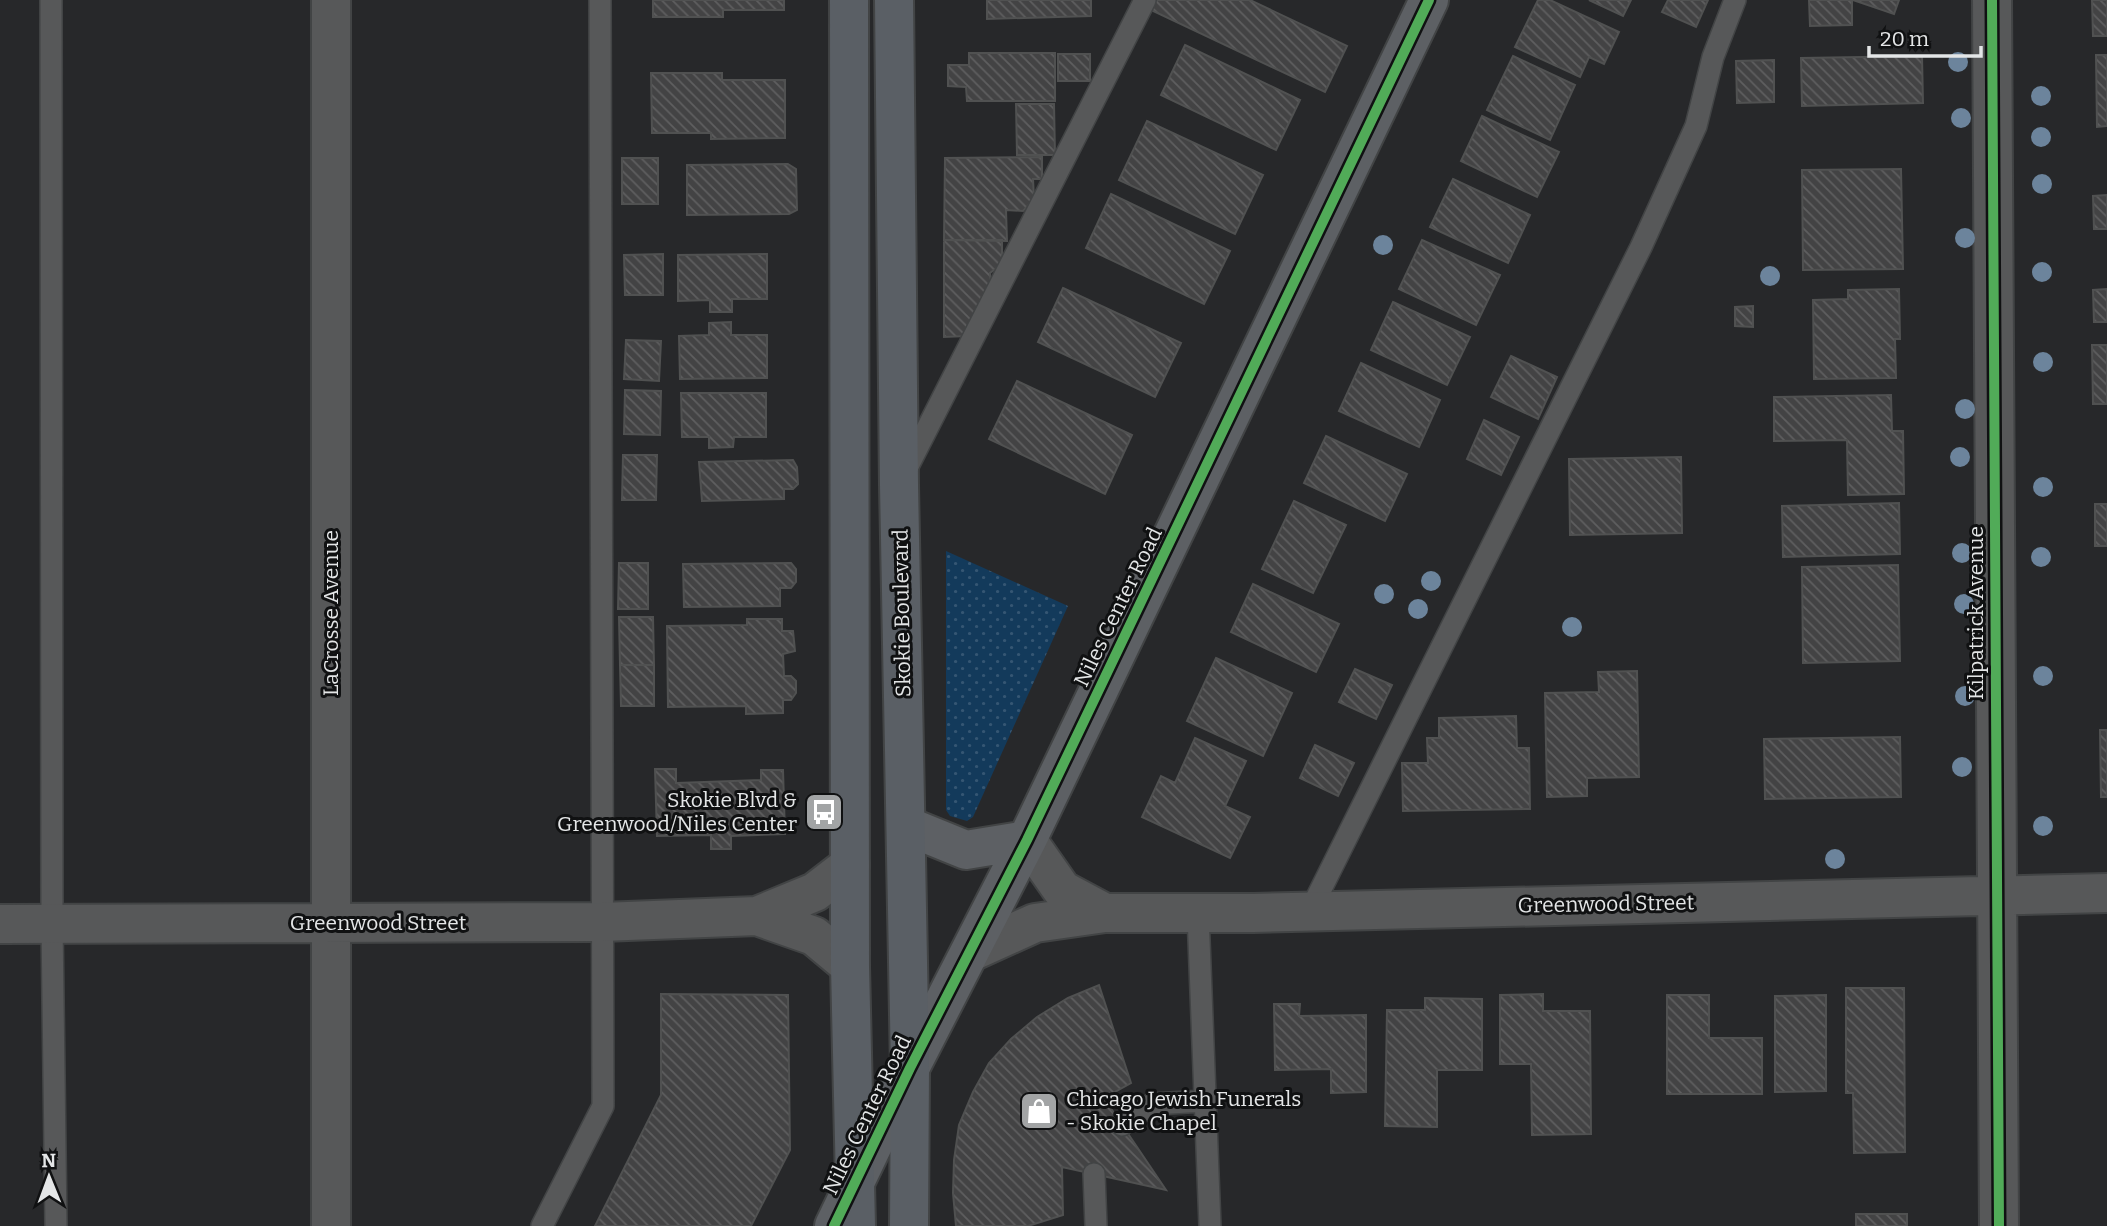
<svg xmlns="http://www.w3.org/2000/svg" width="2107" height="1226" font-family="Bitter,serif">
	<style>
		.park { fill: url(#park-dots) }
		.building { fill: url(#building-back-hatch); stroke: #505151; stroke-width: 2 }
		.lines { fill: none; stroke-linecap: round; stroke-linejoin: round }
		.service-casing { stroke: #424445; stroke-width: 24 }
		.minor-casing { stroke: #424445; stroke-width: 42 }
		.secondary-casing { stroke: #424445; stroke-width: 42 }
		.primary-casing { stroke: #424445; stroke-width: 42 }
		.service { stroke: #575859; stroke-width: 21 }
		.minor { stroke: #575859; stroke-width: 38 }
		.secondary { stroke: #5d6064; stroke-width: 38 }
		.primary { stroke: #5a5f65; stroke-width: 38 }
		.cycleway-casing { stroke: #101112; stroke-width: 15 }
		.cycleway { stroke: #51ab58; stroke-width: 10 }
		.tree { fill: #6c849c }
		.labels { text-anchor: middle; stroke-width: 6; stroke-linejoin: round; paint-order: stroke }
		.street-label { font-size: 21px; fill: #e4e6e7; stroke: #101112 }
		.poi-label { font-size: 21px; fill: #e4e6e7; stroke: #101112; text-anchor: end }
	</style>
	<defs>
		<pattern id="park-dots" width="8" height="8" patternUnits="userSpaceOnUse" patternTransform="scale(1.75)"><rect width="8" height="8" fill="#133a5b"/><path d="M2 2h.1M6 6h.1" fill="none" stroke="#355673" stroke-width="1.8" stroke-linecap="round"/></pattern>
		<pattern id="building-back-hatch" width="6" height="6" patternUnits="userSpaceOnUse" patternTransform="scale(1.75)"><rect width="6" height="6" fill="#434344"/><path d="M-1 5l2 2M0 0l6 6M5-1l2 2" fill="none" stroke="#5e5e5f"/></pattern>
	</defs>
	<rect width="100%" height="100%" fill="#27282a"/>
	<path class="park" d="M946 551 1068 606 973 817 967 821 950 816 946 810Z"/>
	<path class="building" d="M653 0H784V10H723V17H653Z
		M987 0H1091V16L987 19Z
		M1155 0H1250L1347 46 1325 92 1151 10Z
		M1538 0H1550L1619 32 1604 64 1589 57 1580 77 1515 47Z
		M1589 0H1631L1623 16Z
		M1668 0H1708L1696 27 1662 12Z
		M1809 0H1852V25L1810 26Z
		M1853 0H1899L1894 14Z
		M2092 0H2107V36H2093Z
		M1185 45 1300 100 1276 150 1161 95Z
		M969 53H1055V101H967L966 87 948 86V65H969Z
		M1058 54H1090V81H1058Z
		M2096 55H2107V126L2097 127Z
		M1513 56 1575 85 1550 140 1487 110Z
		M1922 56 1923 103 1802 106 1801 58Z
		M1774 60V102L1737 103 1736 61Z
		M651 73H722V80H785V138L711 139V133H652Z
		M1016 104H1054L1055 155H1017Z
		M1482 116 1559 152 1537 197 1461 161Z
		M1147 121 1263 175 1235 234 1119 180Z
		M1042 157V179H1033L1034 199 1023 211 1006 210 1007 241 944 240 945 158Z
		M622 158H658V204H622Z
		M788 164 796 169 797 210 789 214 687 215V165Z
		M1901 169 1903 269 1803 270 1802 170Z
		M1453 179 1530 215 1508 263 1430 227Z
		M1111 194 1230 251 1204 304 1086 248Z
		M2107 195V229H2094L2093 196Z
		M944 240H1002V264L990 273 991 286 967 336 944 337Z
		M1422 240 1500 275 1476 325 1399 289Z
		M663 254V295H625L624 255Z
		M767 254V299H732V312H710V300L678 301V255Z
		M1063 288 1181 343 1155 397 1038 342Z
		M1899 289 1900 339H1895L1896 378 1814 379 1813 300 1848 299V290Z
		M2107 289V322H2094L2093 290Z
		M1393 302 1470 337 1447 385 1371 350Z
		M1753 306V327L1735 326V307Z
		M731 322V335H767V378L680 379 679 336 709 335V323Z
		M626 340 661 341 659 381 624 379Z
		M2092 345H2107V404H2093Z
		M1511 356 1557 377 1538 419 1491 397Z
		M1361 363 1440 400 1419 447 1339 411Z
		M1017 381 1132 435 1105 494 989 439Z
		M625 390 661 391 660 435 624 434Z
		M681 393H766V437H734L733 447 709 448V437H682Z
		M1891 395 1892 431H1903L1904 494 1848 495 1847 440 1774 441V397Z
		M1484 420 1519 437 1501 475 1467 459Z
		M1326 436 1407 474 1385 521 1304 483Z
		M623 455H657L656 500H622Z
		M1681 457 1682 533 1570 535 1569 459Z
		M793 460 797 467 798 484 793 489H784V499L702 501 699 462Z
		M1294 501 1346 525 1313 593 1262 569Z
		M1899 503 1900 554 1783 557 1782 506Z
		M2095 504H2107V546H2095Z
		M619 563H648V609H618Z
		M791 563 796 569V582L791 588H780V606L684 607 683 564Z
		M1898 565 1900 661 1803 663 1802 567Z
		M1253 584 1339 624 1316 672 1231 632Z
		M619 617H653L654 665H620Z
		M747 619H782V631H793L795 651 783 654 784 676H791L796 681V693L791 700H783V713L746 714V706L668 707 667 626 747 625Z
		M1216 658 1292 693 1263 756 1187 721Z
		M620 665H654V706H621Z
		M1355 669 1392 685 1376 719 1339 702Z
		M1637 671 1639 777 1587 778V796L1547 797 1545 693 1599 692 1598 672Z
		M1516 716 1517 748H1529L1530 809 1403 811 1402 763H1428L1427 738H1439V718Z
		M2100 730H2107V797H2101Z
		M1900 737 1901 797 1765 799 1764 739Z
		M1195 738 1246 761 1225 806 1250 817 1230 858 1142 817 1161 776 1175 783Z
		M1315 745 1354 763 1338 796 1300 778Z
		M655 769H676V783L761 780V770H783L785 834 731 836V849H711V835L657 836Z
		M1099 985 1131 1083 1104 1098 1166 1190 1062 1167 1063 1215 1028 1226H956L953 1193 954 1160 959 1125 973 1092 989 1063 1011 1039 1037 1017 1068 998Z
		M1846 988H1904L1905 1152 1854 1153 1853 1093H1846Z
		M661 994 788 995 790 1150 751 1226H595L661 1095Z
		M1543 994V1011H1590L1591 1134 1532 1135 1531 1064H1500V995Z
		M1667 995H1709V1038H1762V1094H1667Z
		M1826 995V1091L1775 1092V996Z
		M1425 998 1482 999V1070H1437V1127L1385 1126 1387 1010H1425Z
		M1274 1004H1300L1299 1016 1366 1015V1092L1331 1093V1069L1275 1070Z
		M1856 1214H1907V1226H1856Z"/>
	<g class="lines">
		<defs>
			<path id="service" d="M51 0 52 924 56 1226
				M905 472 1145 0
				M1310 911 1641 247 1696 126 1713 57 1735 0
				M1198 914 1210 1226
				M1122 1125 1152 1104 1205 1101
				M1094 1174 1096 1226
				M542 1226 603 1106 600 0"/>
			<path id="minor" d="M331 0V1226
				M1992 0 1999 1226
				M1027 840 1062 890 1105 913
				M757 916 814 936 850 966
				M0 924 602 922 757 916 815 892 850 865
				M971 952 1035 923 1105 913H1253L2107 893"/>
			<path id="secondary" d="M907 826 966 850 1027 840
				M834 1226 910 1068 1027 840 1429 0"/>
			<path id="primary" d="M849 0 850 966 856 1226
				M894 0 899 485 910 1068 909 1226"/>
		</defs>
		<use href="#service" class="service-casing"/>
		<use href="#minor" class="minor-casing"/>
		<use href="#secondary" class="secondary-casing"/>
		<use href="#primary" class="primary-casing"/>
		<use href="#service" class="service"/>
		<use href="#minor" class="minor"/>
		<use href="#secondary" class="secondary"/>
		<use href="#primary" class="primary"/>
		<defs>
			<path id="cycleway" d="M1992 0 1999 1226
				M834 1226 910 1068 1027 840 1429 0"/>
		</defs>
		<use href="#cycleway" class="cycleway-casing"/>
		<use href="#cycleway" class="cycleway"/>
	</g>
	<g class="tree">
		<circle cx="1958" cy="62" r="10"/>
		<circle cx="2041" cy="96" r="10"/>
		<circle cx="1961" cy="118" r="10"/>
		<circle cx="2041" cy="137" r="10"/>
		<circle cx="2042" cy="184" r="10"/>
		<circle cx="1965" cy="238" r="10"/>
		<circle cx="1383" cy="245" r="10"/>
		<circle cx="2042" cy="272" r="10"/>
		<circle cx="1770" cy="276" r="10"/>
		<circle cx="2043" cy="362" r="10"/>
		<circle cx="1965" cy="409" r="10"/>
		<circle cx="1960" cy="457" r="10"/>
		<circle cx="2043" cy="487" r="10"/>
		<circle cx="1962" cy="553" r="10"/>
		<circle cx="2041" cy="557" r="10"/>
		<circle cx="1431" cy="581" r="10"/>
		<circle cx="1384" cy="594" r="10"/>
		<circle cx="1964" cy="604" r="10"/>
		<circle cx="1418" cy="609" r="10"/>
		<circle cx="1572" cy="627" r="10"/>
		<circle cx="2043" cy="676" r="10"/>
		<circle cx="1965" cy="696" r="10"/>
		<circle cx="1962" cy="767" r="10"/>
		<circle cx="2043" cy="826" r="10"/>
		<circle cx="1835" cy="859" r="10"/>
	</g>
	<defs>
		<symbol id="bus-square" viewBox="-11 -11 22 22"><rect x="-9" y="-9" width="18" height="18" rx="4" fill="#a2a4a5" stroke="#101112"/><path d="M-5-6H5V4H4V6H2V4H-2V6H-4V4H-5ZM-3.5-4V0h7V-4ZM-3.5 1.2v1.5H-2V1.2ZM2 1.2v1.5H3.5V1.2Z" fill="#fff"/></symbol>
		<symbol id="shop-square" viewBox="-11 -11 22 22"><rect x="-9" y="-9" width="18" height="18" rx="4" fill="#a2a4a5" stroke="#101112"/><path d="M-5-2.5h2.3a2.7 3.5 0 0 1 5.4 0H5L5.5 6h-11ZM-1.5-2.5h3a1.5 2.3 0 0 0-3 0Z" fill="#fff"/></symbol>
	</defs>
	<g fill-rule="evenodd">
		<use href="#bus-square" x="802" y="790" width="44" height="44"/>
		<use href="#shop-square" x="1017" y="1089" width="44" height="44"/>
	</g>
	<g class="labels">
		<g class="street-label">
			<text transform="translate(1118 607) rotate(-64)" y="7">Niles Center Road</text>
			<text transform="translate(331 613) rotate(-90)" y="7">LaCrosse Avenue</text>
			<text transform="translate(902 613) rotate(-91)" y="7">Skokie Boulevard</text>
			<text transform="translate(1976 613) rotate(-90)" y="7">Kilpatrick Avenue</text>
			<text transform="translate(1606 904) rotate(-1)" y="7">Greenwood Street</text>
			<text x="378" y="930">Greenwood Street</text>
			<text transform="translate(867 1115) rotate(-64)" y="7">Niles Center Road</text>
		</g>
		<g class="poi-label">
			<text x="797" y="807">Skokie Blvd &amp;<tspan x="797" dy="24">Greenwood/Niles Center</tspan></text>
			<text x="1066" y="1106" text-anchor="start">Chicago Jewish Funerals<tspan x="1066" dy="24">- Skokie Chapel</tspan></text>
		</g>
	</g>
	<g transform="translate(49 1177) rotate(359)" stroke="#101112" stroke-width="5" paint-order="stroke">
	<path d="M0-5L12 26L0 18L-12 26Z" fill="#e4e6e7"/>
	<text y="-10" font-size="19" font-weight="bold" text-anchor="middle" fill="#e4e6e7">N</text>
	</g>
	<path d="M1869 46v10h112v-10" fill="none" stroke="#e4e6e7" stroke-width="3.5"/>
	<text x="1880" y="46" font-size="21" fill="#e4e6e7" stroke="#101112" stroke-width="5" paint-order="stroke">20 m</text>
</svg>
